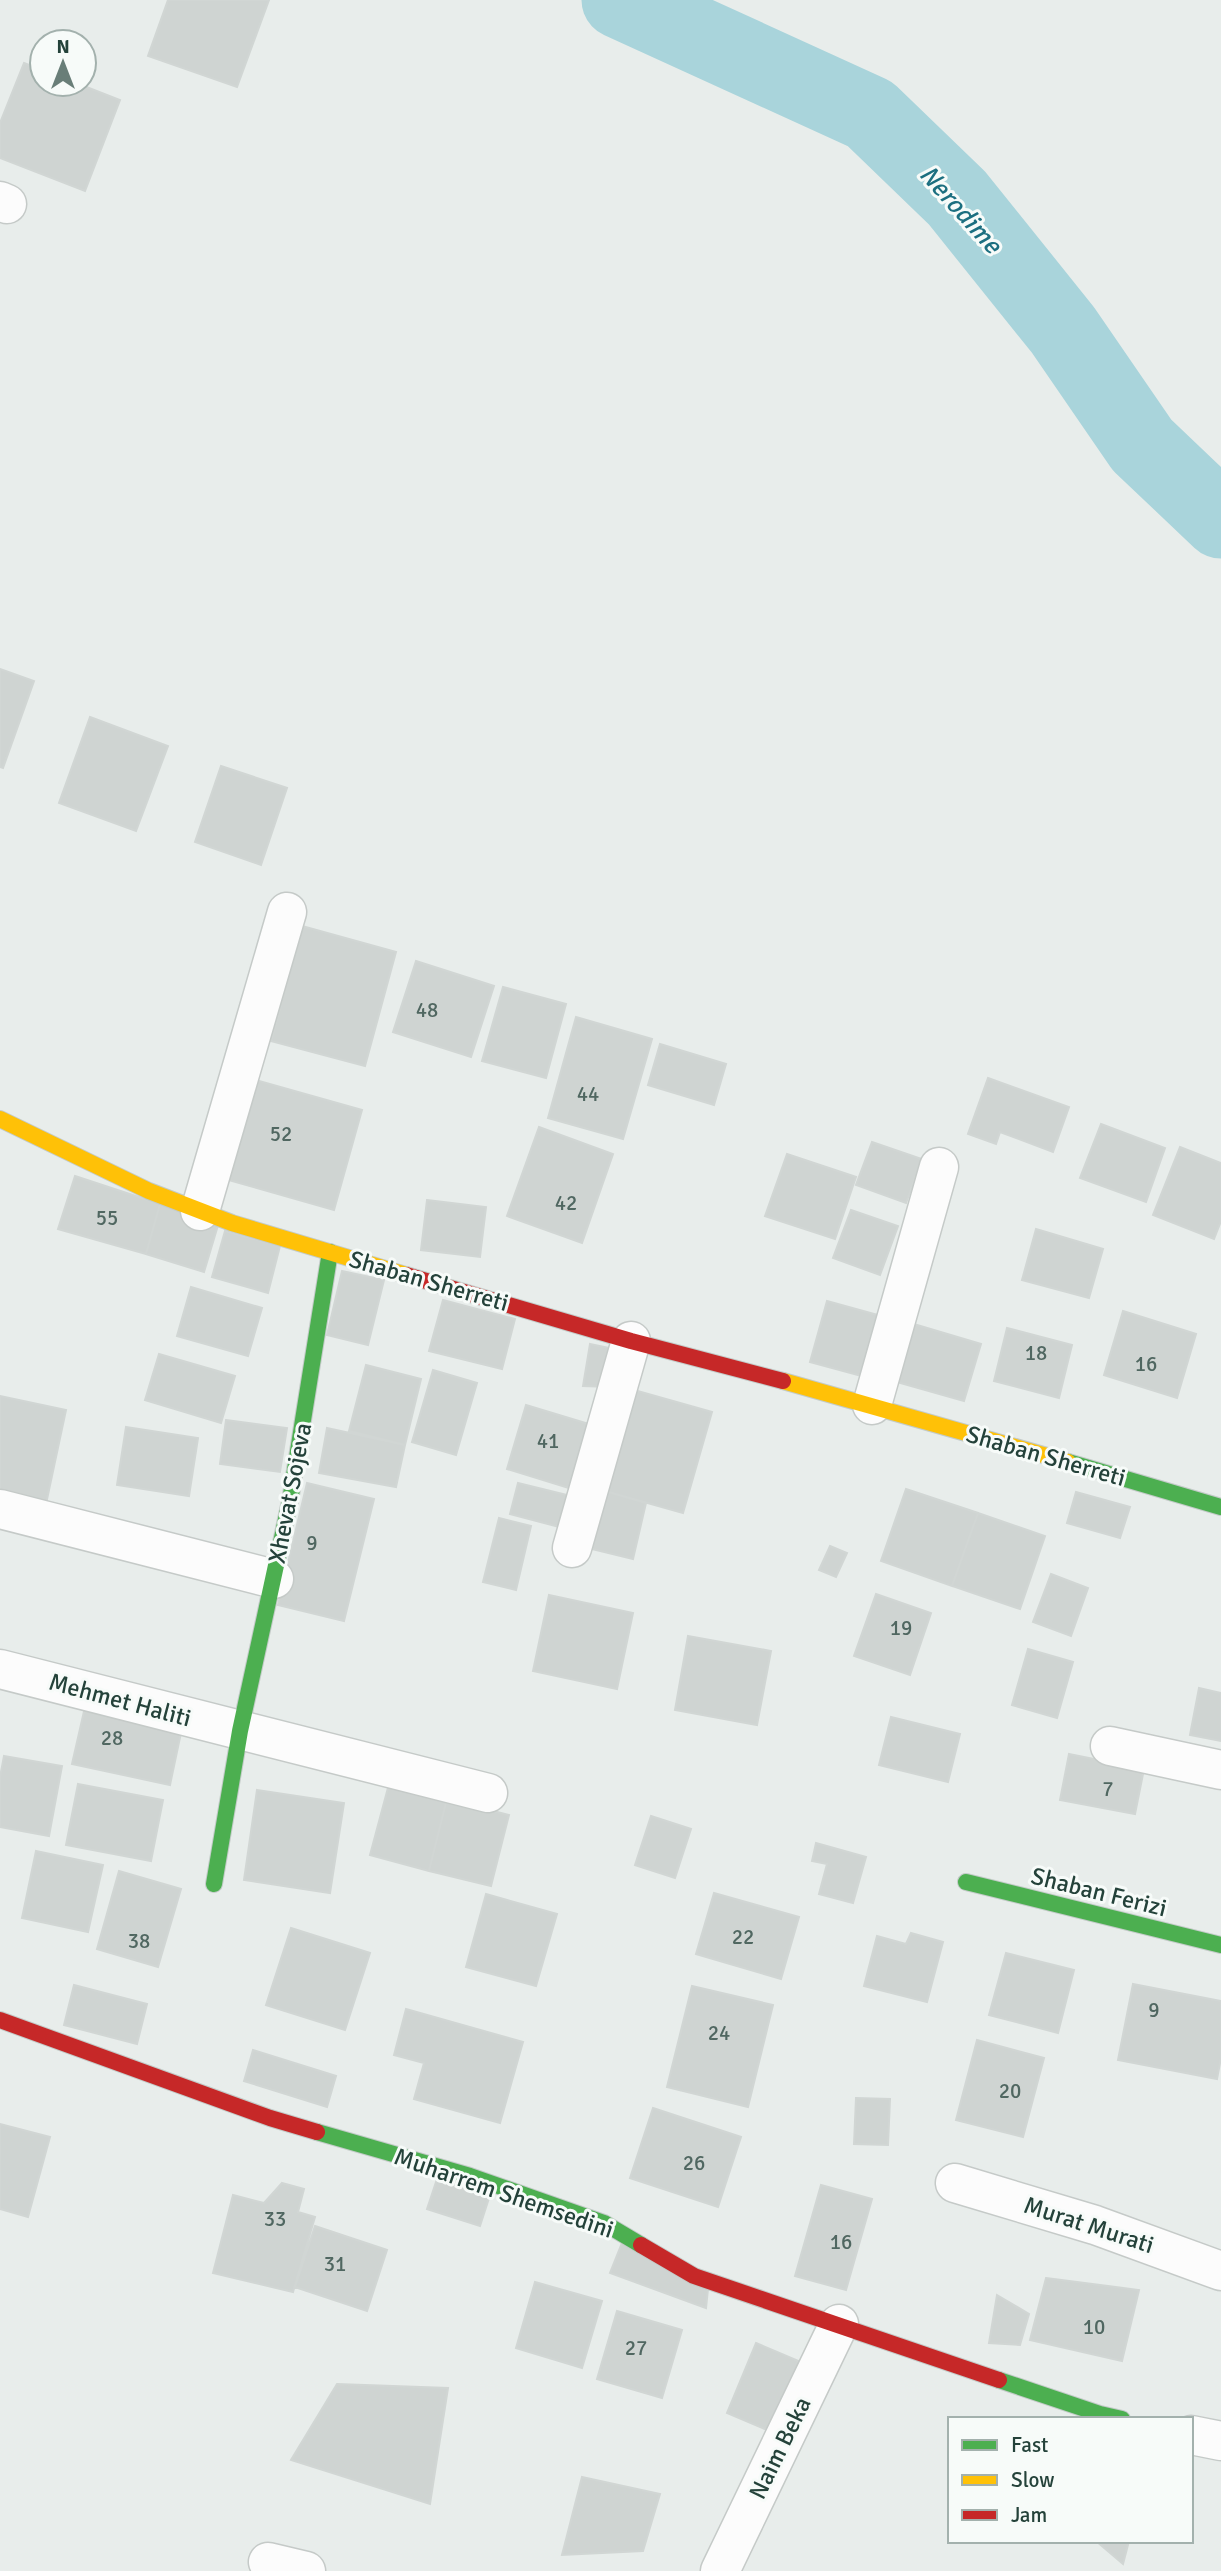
<svg xmlns="http://www.w3.org/2000/svg" width="1221" height="2571" font-family="Signika,sans-serif">
	<style>
		.lines { fill: none; stroke-linecap: round; stroke-linejoin: round }
		.river { stroke: #a9d4db; stroke-width: 77 }
		.building { fill: #cfd4d2; stroke: #d1d6d4; stroke-width: 2 }
		.street-casing { stroke: #c5cac8; stroke-width: 41 }
		.fast-casing { stroke: #c3cbc8; stroke-width: 18 }
		.slow-casing { stroke: #c3cbc8; stroke-width: 18 }
		.jam-casing { stroke: #c3cbc8; stroke-width: 18 }
		.street { stroke: #fcfcfc; stroke-width: 38 }
		.fast { stroke: #4caf50; stroke-width: 16 }
		.slow { stroke: #ffc107; stroke-width: 16 }
		.jam { stroke: #c62828; stroke-width: 16 }
		.labels { text-anchor: middle; stroke-width: 6; stroke-linejoin: round; paint-order: stroke }
		.number-label { font-size: 21px; fill: #506761 }
		.street-label { font-size: 24px; fill: #24423a; stroke: #f7fbf9 }
		.water-label { font-size: 26px; font-style: italic; fill: #1c6f80; stroke: #f7fbf9 }
	</style>
	<rect width="100%" height="100%" fill="#e8edeb"/>
	<g class="lines">
		<path class="river" d="M620 0 870 114 957 198 1063 330 1142 445 1221 520"/>
	</g>
	<path class="building" d="M168 0H269L237 87 148 56Z
		M24 63 42 70V84H79L120 100 85 191 0 158V123Z
		M0 669 34 681 3 768 0 767Z
		M90 717 168 746 136 831 59 803Z
		M221 766 287 788 261 865 195 842Z
		M302 926 396 952 365 1066 271 1041Z
		M416 961 494 986 471 1057 393 1032Z
		M503 987 566 1004 546 1078 482 1061Z
		M576 1017 652 1039 623 1139 548 1118Z
		M660 1044 726 1064 714 1105 648 1085Z
		M245 1077 362 1110 334 1210 218 1177Z
		M988 1078 1069 1107 1053 1152 1000 1132 996 1144 968 1134Z
		M1101 1124 1165 1148 1146 1202 1080 1178Z
		M539 1127 613 1154 582 1243 507 1216Z
		M872 1142 922 1159 906 1203 856 1185Z
		M1180 1147 1221 1163V1221L1214 1239 1153 1215Z
		M787 1154 856 1177 835 1239 765 1216Z
		M75 1176 160 1204 146 1254 58 1229Z
		M427 1200 486 1207 480 1257 421 1250Z
		M160 1204 219 1222 204 1272 146 1254Z
		M851 1210 898 1226 880 1275 833 1258Z
		M1036 1229 1103 1249 1089 1298 1022 1280Z
		M225 1231 280 1246 268 1293 212 1277Z
		M342 1271 384 1280 368 1345 327 1335Z
		M191 1287 262 1308 248 1356 177 1336Z
		M443 1300 515 1319 502 1369 429 1351Z
		M827 1301 885 1317 869 1378 810 1362Z
		M1123 1311 1196 1334 1177 1398 1104 1375Z
		M907 1322 981 1344 964 1401 890 1380Z
		M1007 1328 1072 1345 1059 1398 994 1381Z
		M590 1344 619 1350 611 1387 583 1386Z
		M159 1354 235 1376 221 1423 145 1400Z
		M366 1365 421 1379 405 1445 349 1431Z
		M433 1370 477 1383 456 1455 412 1442Z
		M634 1390 712 1412 683 1513 605 1491Z
		M0 1396 66 1410 46 1504 0 1494Z
		M526 1405 592 1425 572 1489 507 1469Z
		M226 1420 287 1428 280 1472 220 1464Z
		M126 1427 198 1438 189 1496 117 1485Z
		M327 1428 405 1445 396 1487 319 1473Z
		M307 1483 374 1499 344 1621 278 1605Z
		M518 1483 571 1496 563 1528 510 1514Z
		M906 1489 978 1513 952 1586 881 1561Z
		M605 1491 646 1503 633 1559 592 1549Z
		M1076 1492 1130 1507 1120 1538 1067 1523Z
		M978 1513 1045 1536 1020 1609 952 1586Z
		M499 1518 531 1526 516 1590 483 1582Z
		M830 1546 847 1553 836 1577 819 1570Z
		M1051 1574 1088 1588 1071 1636 1033 1622Z
		M876 1594 931 1613 910 1675 854 1656Z
		M549 1595 633 1613 617 1689 533 1671Z
		M688 1636 771 1651 757 1725 675 1710Z
		M1028 1649 1073 1662 1057 1718 1012 1705Z
		M1199 1688 1221 1693V1741L1190 1735Z
		M85 1707 182 1728 170 1785 72 1764Z
		M891 1717 960 1734 948 1782 879 1765Z
		M1069 1754 1144 1769 1135 1814 1060 1800Z
		M4 1756 62 1766 49 1836 0 1827V1777Z
		M78 1784 163 1800 151 1861 66 1845Z
		M389 1784 447 1799 429 1871 370 1855Z
		M257 1790 344 1803 330 1893 244 1880Z
		M447 1799 509 1815 491 1886 429 1871Z
		M651 1816 691 1829 675 1878 635 1865Z
		M816 1843 866 1857 853 1903 819 1894 827 1864 812 1861Z
		M36 1851 103 1865 88 1932 22 1918Z
		M119 1871 181 1889 158 1967 97 1949Z
		M714 1893 799 1917 781 1979 696 1954Z
		M486 1894 557 1914 536 1986 466 1967Z
		M291 1928 370 1953 345 2030 266 2005Z
		M911 1933 943 1942 927 2002 864 1986 877 1936 906 1944Z
		M1006 1953 1074 1970 1058 2033 989 2015Z
		M1133 1984 1221 2001V2058L1217 2079 1118 2060Z
		M74 1985 147 2004 137 2044 64 2025Z
		M692 1986 773 2005 748 2107 667 2087Z
		M406 2009 523 2042 500 2123 414 2099 424 2063 394 2055Z
		M977 2040 1044 2058 1023 2137 956 2120Z
		M253 2050 336 2076 327 2107 244 2081Z
		M856 2098 890 2099 888 2145 854 2144Z
		M653 2108 741 2137 718 2207 630 2178Z
		M0 2124 50 2137 28 2217 0 2209Z
		M438 2176 491 2192 480 2226 427 2209Z
		M282 2183 304 2189 298 2212 315 2217 293 2292 213 2273 233 2195 264 2203Z
		M821 2185 872 2199 846 2290 795 2276Z
		M315 2226 387 2250 367 2311 295 2287Z
		M622 2243 708 2289 706 2308 610 2273Z
		M1046 2278 1139 2290 1122 2361 1030 2340Z
		M535 2282 602 2301 582 2368 516 2348Z
		M997 2295 1029 2314 1020 2345 989 2343Z
		M617 2311 682 2330 662 2398 597 2379Z
		M756 2343 808 2365 779 2435 727 2413Z
		M337 2384 448 2388 430 2504 291 2460Z
		M582 2477 660 2494 643 2551 562 2555Z
		M1096 2541H1129L1123 2564Z"/>
	<g class="lines">
		<defs>
			<path id="street" d="M0 201 7 204
				M200 1211 287 912
				M872 1405 939 1167
				M0 1509 274 1579
				M572 1548 631 1341
				M0 1669 488 1793
				M1110 1746 1221 1770
				M955 2183 1095 2225 1221 2271
				M1191 2435 1221 2441
				M268 2562 306 2571
				M720 2571 839 2324"/>
			<path id="fast" d="M1068 1462 1221 1507
				M966 1882 1221 1945
				M214 1884 240 1731 290 1501 330 1252
				M317 2132 470 2176 604 2223 641 2245
				M999 2380 1100 2414 1122 2419"/>
			<path id="slow" d="M0 1119 149 1191 232 1223 406 1275
				M783 1381 1068 1462"/>
			<path id="jam" d="M406 1275 631 1341 783 1381
				M0 2020 270 2118 317 2132
				M641 2245 694 2276 999 2380"/>
		</defs>
		<use href="#street" class="street-casing"/>
		<use href="#fast" class="fast-casing"/>
		<use href="#slow" class="slow-casing"/>
		<use href="#jam" class="jam-casing"/>
		<use href="#street" class="street"/>
		<use href="#fast" class="fast"/>
		<use href="#slow" class="slow"/>
		<use href="#jam" class="jam"/>
	</g>
	<g class="labels">
		<g class="number-label">
			<text x="427" y="1017">48</text>
			<text x="588" y="1101">44</text>
			<text x="281" y="1141">52</text>
			<text x="566" y="1210">42</text>
			<text x="107" y="1225">55</text>
			<text x="1036" y="1360">18</text>
			<text x="1146" y="1371">16</text>
			<text x="548" y="1448">41</text>
			<text x="312" y="1550">9</text>
			<text x="901" y="1635">19</text>
			<text x="112" y="1745">28</text>
			<text x="1108" y="1796">7</text>
			<text x="743" y="1944">22</text>
			<text x="139" y="1948">38</text>
			<text x="1154" y="2017">9</text>
			<text x="719" y="2040">24</text>
			<text x="1010" y="2098">20</text>
			<text x="694" y="2170">26</text>
			<text x="275" y="2226">33</text>
			<text x="841" y="2249">16</text>
			<text x="335" y="2271">31</text>
			<text x="1094" y="2334">10</text>
			<text x="636" y="2355">27</text>
		</g>
		<g class="street-label">
			<text transform="translate(429 1281) rotate(16)" y="8">Shaban Sherreti</text>
			<text transform="translate(1046 1456) rotate(16)" y="8">Shaban Sherreti</text>
			<text transform="translate(290 1493) rotate(-79)" y="8">Xhevat Sojeva</text>
			<text transform="translate(120 1700) rotate(15)" y="8">Mehmet Haliti</text>
			<text transform="translate(1099 1892) rotate(14)" y="8">Shaban Ferizi</text>
			<text transform="translate(504 2193) rotate(19)" y="8">Muharrem Shemsedini</text>
			<text transform="translate(1089 2225) rotate(18)" y="8">Murat Murati</text>
			<text transform="translate(780 2448) rotate(-64)" y="8">Naim Beka</text>
		</g>
		<g class="water-label">
			<text transform="translate(961 209) rotate(48)" y="9">Nerodime</text>
		</g>
	</g>
	<rect x="948" y="2417" width="245" height="126" fill="#f7fbf9" stroke="#a3b1ad" stroke-width="2"/>
	<rect x="962" y="2440" width="35" height="10" fill="#4caf50" stroke="#a3b1ad" stroke-width="2"/>
	<text x="1011" y="2452" font-size="21" fill="#24423a">Fast</text>
	<rect x="962" y="2475" width="35" height="10" fill="#ffc107" stroke="#a3b1ad" stroke-width="2"/>
	<text x="1011" y="2487" font-size="21" fill="#24423a">Slow</text>
	<rect x="962" y="2510" width="35" height="10" fill="#c62828" stroke="#a3b1ad" stroke-width="2"/>
	<text x="1011" y="2522" font-size="21" fill="#24423a">Jam</text>
	<g transform="translate(63 63)"><circle r="33" fill="#f7fbf9" stroke="#a3b1ad" stroke-width="2"/>
	<path d="M0-5L12 26L0 18L-12 26Z" fill="#697e78"/>
	<text y="-10" font-size="19" font-weight="bold" text-anchor="middle" fill="#24423a">N</text>
	</g>
</svg>
